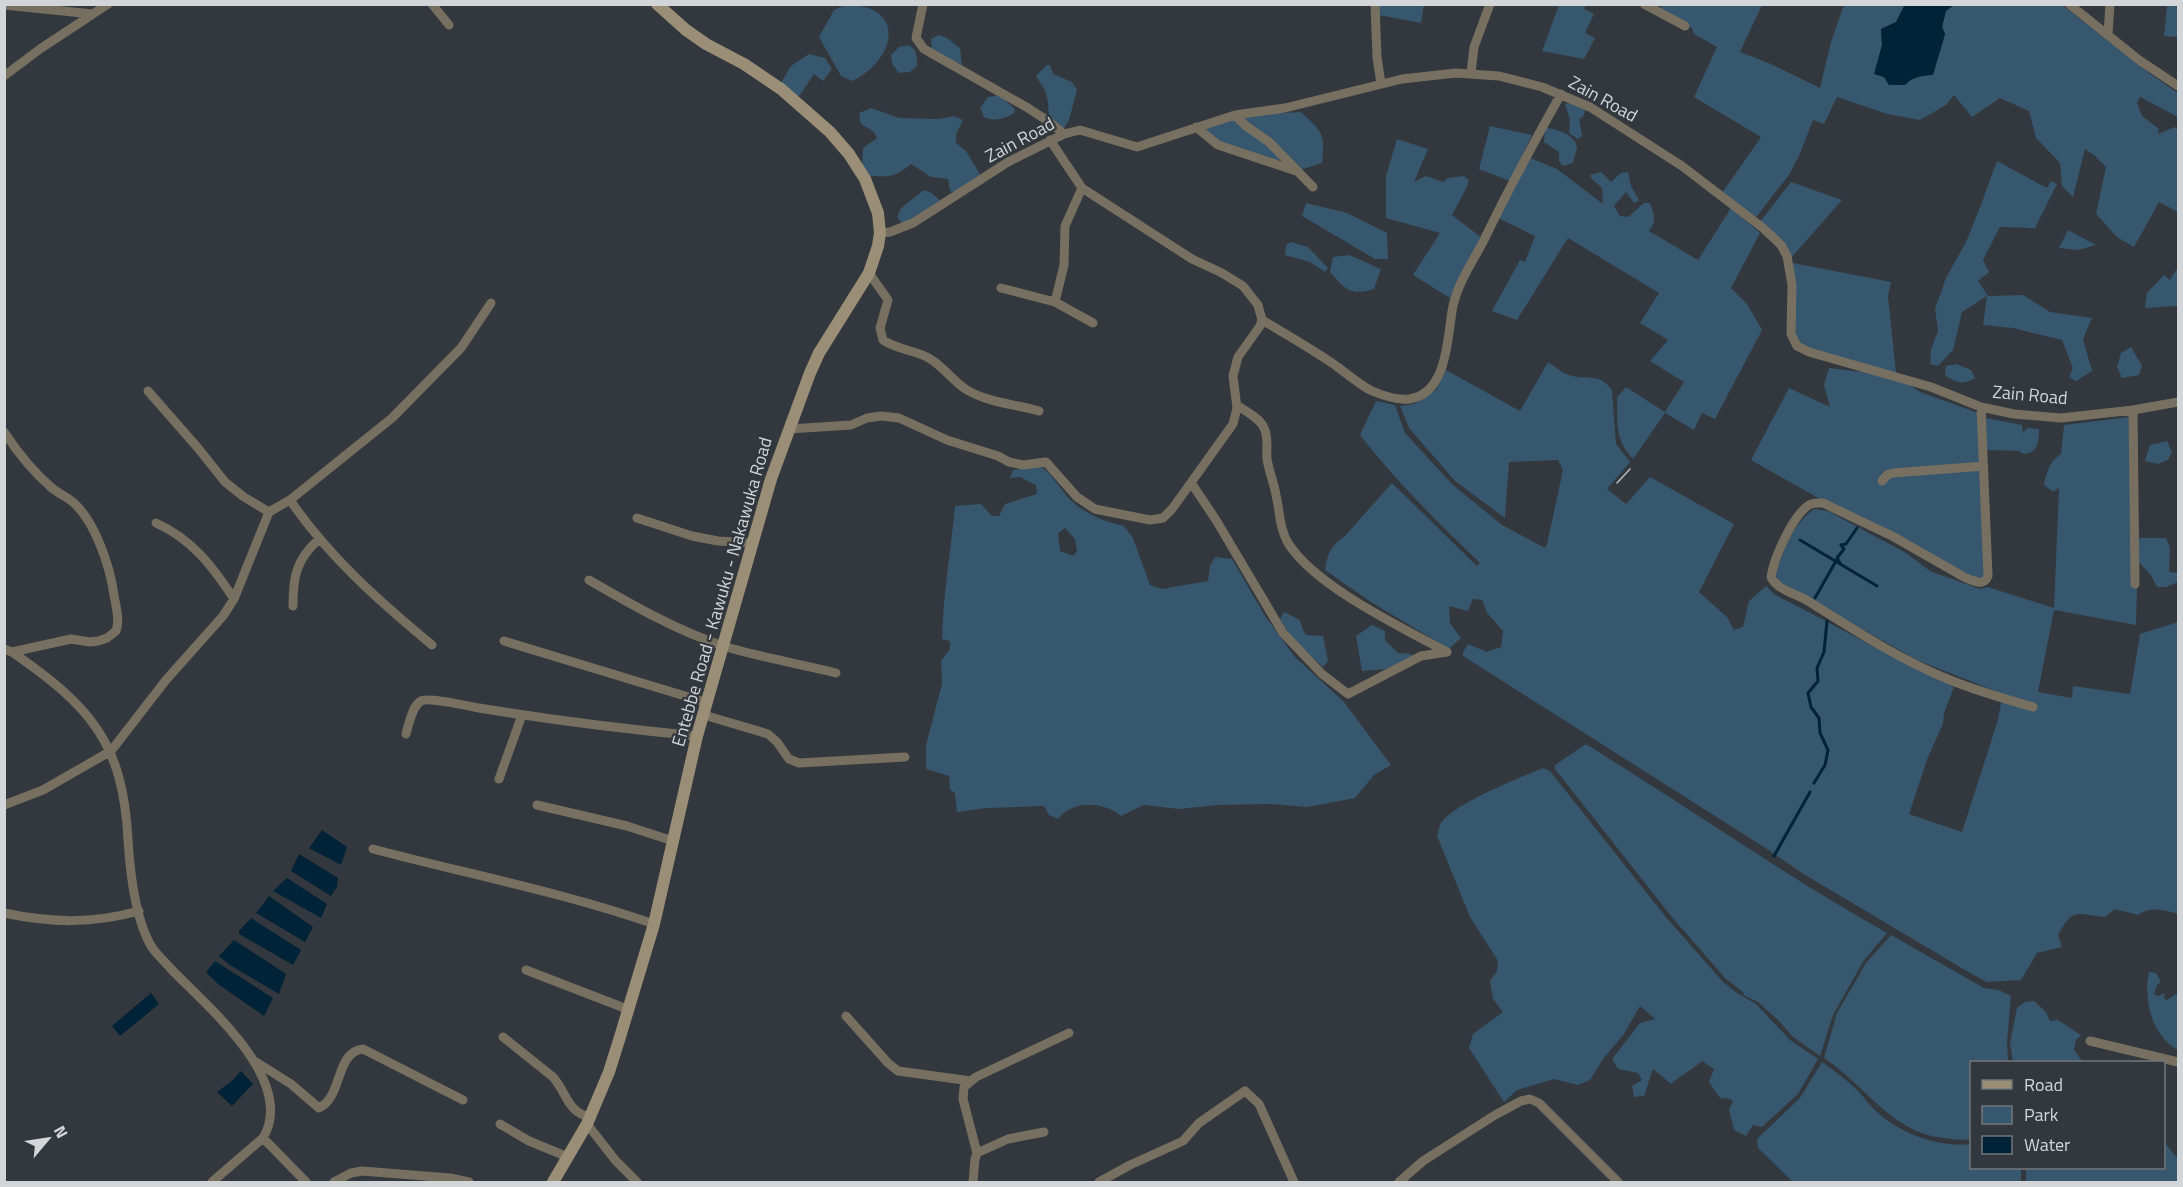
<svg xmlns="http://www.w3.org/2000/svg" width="2183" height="1187" font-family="'Titillium Web',sans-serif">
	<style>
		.green { fill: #37576e; fill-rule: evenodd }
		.water { fill: #012338 }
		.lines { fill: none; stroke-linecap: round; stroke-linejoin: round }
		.stream { stroke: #012338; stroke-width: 3 }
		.street { stroke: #777060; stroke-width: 9 }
		.secondary { stroke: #9a8f76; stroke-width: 12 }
		.tram { stroke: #b8bcc0; stroke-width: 1.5 }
		.labels { text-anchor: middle; stroke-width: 4.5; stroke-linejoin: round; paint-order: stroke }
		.street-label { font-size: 18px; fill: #d2d6d9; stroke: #32383d }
	</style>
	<rect width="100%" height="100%" fill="#32383d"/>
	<path class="green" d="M845 5C908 4 896 61 852 81L841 76 819 37 834 10Z
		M1379 5H1424L1421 23 1379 15Z
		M1559 5H1586L1584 9 1594 14 1585 33 1595 38 1584 59 1542 51Z
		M1663 5H1762L1740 52 1771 64 1820 88 1831 42 1844 5H1905L1896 22 1881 29 1882 45 1875 74 1884 77 1889 85H1905C1913 76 1922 76 1933 74L1945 34 1942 27 1946 11 1954 5H2062L2149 73 2178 93V117L2140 97 2137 103 2142 116 2159 129 2158 134 2175 127 2178 130V212L2159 202 2134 247 2117 237 2096 214 2106 167 2094 155 2085 149 2073 197 2062 186 2060 163 2036 138 2029 111 2000 98 1972 117 1954 95 1946 105 1920 120 1887 114 1837 97 1824 124 1813 120 1799 156 1789 175 1756 217 1722 193 1761 137 1694 97 1717 47 1694 34 1692 28 1660 9Z
		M2147 5H2178V37L2164 36 2167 6Z
		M939 35 947 38 960 48 962 65 932 50 931 39Z
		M908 45C917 49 917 56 917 66L910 72 899 73 892 64 891 55 899 47Z
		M809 54 825 58 832 69 823 81 814 74 800 95 796 98 781 83 791 66Z
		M1047 65H1050L1053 74 1072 82 1077 90 1069 120 1064 128C1043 120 1051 115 1047 98 1046 90 1040 83 1036 76Z
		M999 95 1015 109 1014 113C1004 119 995 122 984 117L980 108 988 97Z
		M1573 102 1585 110 1583 117 1579 119 1582 136 1578 139 1569 133 1570 120 1565 104Z
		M871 108 899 118 939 119 954 116 963 120 956 134V143L966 151 981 176 956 193 950 191 948 179 931 177 911 164C895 177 889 177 870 176L862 166 863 148 877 138 874 132 861 124 859 113Z
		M1301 112C1323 133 1325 132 1322 163L1300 170 1288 158 1268 163 1226 147 1207 131 1206 124 1246 115Z
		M1490 126 1532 135 1510 181 1479 169Z
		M1545 128C1555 128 1577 135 1577 148 1576 152 1574 158 1573 163L1563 166 1559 161V152L1544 142Z
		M1397 139 1428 149 1414 182 1426 176 1443 182 1448 178 1464 176 1469 180 1467 187 1452 215 1482 238 1453 300 1413 275 1440 233 1386 218V176Z
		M1530 158 1557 169 1603 204 1602 188 1591 178 1590 175 1601 172 1611 182 1621 173 1628 172 1631 186 1639 200 1634 203 1626 192 1614 206 1620 216 1628 217 1644 203H1650C1654 215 1657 221 1649 231L1698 260 1731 208 1760 233 1731 288 1747 304 1762 330 1715 419 1702 413 1694 430 1665 413 1633 459C1614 438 1618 424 1617 397L1626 387 1665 412 1684 382 1650 361 1668 340 1640 323 1659 293 1568 238 1517 320 1492 311 1520 260 1525 262 1535 236 1498 218Z
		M1997 161 2047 188 2051 181 2057 184 2035 228 2000 227 1983 260 1989 272 1978 281 1988 296 2023 295 2050 312 2092 318 2083 339 2092 371 2076 381 2069 377 2073 368 2062 340 2013 328 1983 325 1987 296 1962 312 1953 350 1938 366 1930 364 1931 349 1938 331 1935 309 1946 278 1966 242 1979 210Z
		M1791 182 1842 200 1791 258 1760 222Z
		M924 190 930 192 941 201 903 225 897 217 901 208Z
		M1306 203 1347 213 1387 233 1388 259H1375L1302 216Z
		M2068 230 2096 245 2078 250 2059 248Z
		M1291 242 1308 247 1328 268 1325 272 1310 262 1285 255 1286 245Z
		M1349 255 1381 269 1374 289C1350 296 1346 290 1330 272L1333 257Z
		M1793 263 1891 282 1888 296 1896 373 1815 357 1794 338Z
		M2176 270 2178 271V326L2177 306 2145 308 2147 293 2164 275 2170 280Z
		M2131 347 2142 366 2139 375 2122 378 2117 367 2121 353Z
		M1548 362C1554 366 1562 373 1569 375 1586 381 1598 371 1612 390L1616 444 1630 462 1607 489 1626 504 1650 477 1734 524 1699 592 1727 617 1734 630 1743 627 1749 601 1766 586 1775 595C1835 625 1893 658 1954 687L1944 713 1943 724 1928 757 1909 814 1962 832 1997 723 2003 694 1917 660 1779 582 1775 573C1785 549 1792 525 1814 509L1828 511 1906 553 1930 571 1980 589 1988 587 2054 608 2059 488 2053 492 2044 485C2047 471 2049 462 2061 454L2064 425 2129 417 2132 576 2137 587 2136 625 2054 610 2038 692 2072 698 2073 686 2130 694 2140 634 2178 622V914C2165 910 2150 906 2138 915L2115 909 2105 917C2077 915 2074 906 2058 935L2062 947 2037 953 2021 980 1987 982 1970 973 1802 873 1767 849 1463 656V652L1468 644 1487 652 1501 647 1503 631 1487 613 1482 600 1473 599 1468 611 1449 606 1450 623 1461 638 1449 649 1371 602 1325 570C1327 555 1331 545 1344 537L1392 483 1477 566 1480 563C1436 521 1397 482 1360 435L1376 401 1395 405 1405 433 1453 485 1502 525 1545 548 1547 544 1563 470 1558 460 1509 462 1505 518 1455 481 1409 428 1400 406 1414 404 1436 390 1446 370 1520 411Z
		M1956 364 1971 370 1975 378C1963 385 1956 383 1945 375L1946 366Z
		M1829 368 1897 376 1920 392 1978 413 1981 463 1881 472 1892 477 1977 467 1981 473 1986 578 1978 581 1820 499 1751 460 1789 388 1830 407 1824 385Z
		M1986 418 2022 425 2023 433 2027 428 2039 429C2040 441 2036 457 2021 453L2020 451 1986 450Z
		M2167 441 2172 452 2168 460 2158 464 2145 461 2150 445Z
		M1041 466C1052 475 1058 485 1066 495 1080 512 1104 522 1124 526L1133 538 1150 585 1162 589 1208 581 1210 566 1215 557 1232 559 1265 616 1295 657 1344 702 1391 765 1374 775 1355 798 1307 807 1271 804 1218 805 1179 809 1144 805 1121 816C1104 801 1072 800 1058 819L1049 815 1044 806 987 808 957 812 955 793 950 790 949 776 926 769V745L942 684 941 661 950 649V641L942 639C943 594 951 550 955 506L981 504 992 516H999L1005 504 1037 494 1036 485 1020 477 1010 478 1013 470ZM1065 528 1075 539 1077 551 1073 556 1060 551 1058 533Z
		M2137 538H2166L2170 547 2169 572 2178 573V582L2166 587H2157L2151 575 2135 558Z
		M1284 612 1300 620 1302 628 1306 635 1323 636 1328 661 1323 667 1293 640 1280 619Z
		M1372 625 1385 631V640L1398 653 1410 654 1414 656 1386 669 1362 671 1356 636Z
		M1586 744C1686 806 1783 874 1887 933L1864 960 1833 1015 1820 1056 1793 1037 1779 1021 1758 1002 1743 995 1744 993 1725 978 1671 916 1555 769V765Z
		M1543 768 1550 771 1665 916 1723 982 1737 993 1756 1004 1790 1040 1818 1059 1798 1094 1762 1127 1753 1125 1746 1136 1734 1130 1729 1109 1733 1102 1731 1099 1720 1098 1709 1082 1714 1069 1702 1061C1692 1070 1681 1075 1671 1084L1653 1069 1644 1096 1634 1097 1632 1086 1642 1080 1638 1073 1618 1069 1612 1059 1640 1023 1655 1019 1640 1006 1624 1034 1603 1059 1590 1080 1578 1085 1554 1079 1517 1090 1504 1102 1469 1048 1473 1034 1503 1012 1493 999 1490 981 1497 971 1498 961 1470 917 1437 836C1438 832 1439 827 1441 823 1453 804 1521 777 1543 768Z
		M1891 935 1984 988 1999 990 2011 996 2007 1042 2008 1062H1972L1971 1139C1962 1141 1953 1139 1943 1138 1891 1132 1865 1085 1824 1058L1837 1013 1866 963Z
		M2149 972 2156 973 2161 982 2157 985 2154 994 2158 996 2165 993 2164 999 2167 1000 2176 994 2178 998V1050C2152 1036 2143 1000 2149 972Z
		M2034 1001 2046 1012 2050 1021 2058 1020 2081 1035 2076 1040 2074 1050 2083 1062H2013L2010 1043 2017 1008 2025 1002Z
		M1822 1062C1835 1071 1847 1080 1858 1091 1865 1098 1870 1106 1877 1112 1901 1134 1940 1148 1971 1144L1972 1168H2021V1182H1793L1758 1148 1757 1139 1800 1098Z
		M2164 1142 2178 1159V1182H2026V1168H2164Z"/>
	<path class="water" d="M1905 4 1954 5 1946 11 1942 27 1945 34 1933 75C1922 76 1913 76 1905 85H1889L1884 77 1874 74 1882 45 1881 29 1896 22Z
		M322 830 347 847 341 865 309 848Z
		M299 854 338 878 337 887 331 896 291 871Z
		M287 878 327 904 321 918 273 891Z
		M269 896 313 927 305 942 256 913Z
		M251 918 301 950 293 965 239 934V931Z
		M234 940 286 974 279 994 230 965 219 956Z
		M215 961 273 998 264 1016 218 984 206 972Z
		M151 993 159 1004 120 1036 112 1026Z
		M241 1071 253 1084 232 1106 217 1092 233 1080Z"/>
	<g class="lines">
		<path class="stream" d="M1800 540 1877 586
			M1840 563 1837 558 1844 549 1841 545 1846 544 1857 528
			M1815 598 1836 561
			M1814 783 1825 765 1828 750 1820 733 1819 718 1811 707 1808 693 1818 681 1817 668 1824 652 1827 621
			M1774 856 1810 792"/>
		<path class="street" d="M432 4 449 25
			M923 4 916 38 924 49 1028 108 1048 121 1064 134
			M1375 4 1377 57 1381 84
			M1644 4 1685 26
			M2069 4 2139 60 2178 86
			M4 5 93 14
			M2108 34 2110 4
			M1471 73 1474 47 1490 4
			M4 76 40 49 108 4
			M1235 115 1246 126 1269 142 1313 187
			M1196 127 1218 145 1296 171
			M880 233 890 232 913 223 1008 162 1064 134 1080 130 1137 147 1235 115 1285 108 1402 79 1456 73 1499 76 1542 87 1590 107 1682 166 1763 228 1781 245 1787 256 1792 285 1791 334 1797 346 1809 352 1931 387 1981 407 2014 414 2061 418 2133 410 2178 402
			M869 273 888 300 880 328 883 340C896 349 913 350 927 357 944 366 952 381 967 390 989 403 1015 404 1039 411
			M1001 288 1055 302 1064 265 1065 226 1082 188
			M1055 302 1093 323
			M1262 320C1286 334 1310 348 1332 363 1345 372 1357 383 1370 390 1381 395 1397 400 1409 399 1449 394 1447 334 1453 306 1458 283 1473 261 1484 240 1508 190 1534 142 1561 94
			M148 391 198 448 225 482 244 497 269 512
			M1981 407 1988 576C1984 587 1973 581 1964 577L1894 537 1823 503C1819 503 1814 502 1809 505 1793 515 1774 558 1771 577 1777 590 1797 594 1808 601 1854 630 1899 659 1950 680 1977 691 2005 699 2033 707
			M1237 408 1240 407C1248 413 1260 418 1264 428 1269 438 1266 449 1267 459 1269 472 1274 483 1276 495 1280 512 1279 527 1288 543 1315 586 1399 626 1445 651
			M2133 410 2135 584
			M789 429 851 425 867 418 881 416 899 418 947 440 998 456 1009 462 1023 465 1046 462 1077 497 1095 509 1150 520 1163 518 1172 509 1233 424 1237 408 1233 376 1238 357 1260 326 1262 320 1258 305 1243 286 1222 273 1192 259 1082 188 1050 140
			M4 432C18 453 33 472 52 488 59 494 68 497 75 504 96 524 110 567 114 595 116 607 120 620 116 631L107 638 98 641 90 642 71 639 12 652 4 649
			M1882 481 1887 475 1893 473 1984 466
			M1192 484 1216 520 1283 633 1322 674 1348 694 1421 656 1447 652
			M290 500C329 557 379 601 432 645
			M637 518 692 536 718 541 751 543
			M156 523C192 539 213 567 234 599
			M589 580C632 605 676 630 723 646 759 657 799 664 836 673
			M293 606C293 576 296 560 319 539
			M504 641 708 703
			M12 652C90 706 123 742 128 840 130 872 135 918 151 946 157 955 165 962 172 970 208 1007 297 1081 263 1138L212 1182
			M704 715 768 734 777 742 789 759 799 763 905 757
			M406 734C409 724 412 706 421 701 428 697 468 706 479 708 552 720 624 729 697 736
			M499 779 522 715
			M4 805 43 790 111 751 166 680 223 616 234 599 269 512 290 500 392 418 461 348 491 303
			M537 805 627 826 673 841
			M373 849C467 874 562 892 654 924
			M4 913C52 923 92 924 139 911
			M526 970 627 1009
			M846 1016 888 1063 898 1071 971 1081
			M503 1037 553 1077C567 1093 567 1112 590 1117
			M2090 1041 2178 1062
			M256 1062 291 1084 319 1108C343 1097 335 1052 363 1049L463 1100
			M500 1124 529 1141 568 1157
			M587 1124 616 1161 637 1182
			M263 1138 306 1182
			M977 1153 963 1099 964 1087 976 1077 1069 1033
			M334 1182 351 1173 362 1171 450 1178 469 1182
			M973 1182 975 1159 977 1153 1008 1139 1044 1132
			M1099 1182 1130 1165 1183 1141 1199 1123 1245 1091 1259 1104 1294 1182
			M1399 1182 1423 1161 1495 1115 1521 1101 1530 1099 1539 1103 1618 1182"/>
		<path class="secondary" d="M553 1182 587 1124 609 1072 620 1037 654 924 697 736 771 479 810 373 819 353 869 273 878 246 880 233 878 213 865 179 849 154 830 132 781 89 744 64 706 44 686 30 657 4"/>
		<path class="tram" d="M1617 483 1630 469"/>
	</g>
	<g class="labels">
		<g class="street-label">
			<text transform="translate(1603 99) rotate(29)" y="6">Zain Road</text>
			<text transform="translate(1020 140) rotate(-28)" y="6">Zain Road</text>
			<text transform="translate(2030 395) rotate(5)" y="6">Zain Road</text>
			<text transform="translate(722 592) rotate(-74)" y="6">Entebbe Road - Kawuku - Nakawuka Road</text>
		</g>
	</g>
	<rect width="2183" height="1187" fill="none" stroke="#d2d6d9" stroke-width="12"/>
	<rect x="1970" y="1061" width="195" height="108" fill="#32383d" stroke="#72777b" stroke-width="1.5"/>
	<rect x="1982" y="1080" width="30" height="9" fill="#9a8f76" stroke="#72777b" stroke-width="1.5"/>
	<text x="2024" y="1091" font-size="18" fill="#d2d6d9">Road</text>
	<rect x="1982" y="1106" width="30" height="18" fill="#37576e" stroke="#72777b" stroke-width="1.5"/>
	<text x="2024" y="1121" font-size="18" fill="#d2d6d9">Park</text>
	<rect x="1982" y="1136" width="30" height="18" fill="#012338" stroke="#72777b" stroke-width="1.5"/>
	<text x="2024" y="1151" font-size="18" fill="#d2d6d9">Water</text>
	<g transform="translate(48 1139) rotate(61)" stroke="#32383d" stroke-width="4.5" paint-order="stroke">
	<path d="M0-4.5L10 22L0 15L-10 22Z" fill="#d2d6d9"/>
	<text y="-9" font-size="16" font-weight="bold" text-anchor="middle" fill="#d2d6d9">N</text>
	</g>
</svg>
